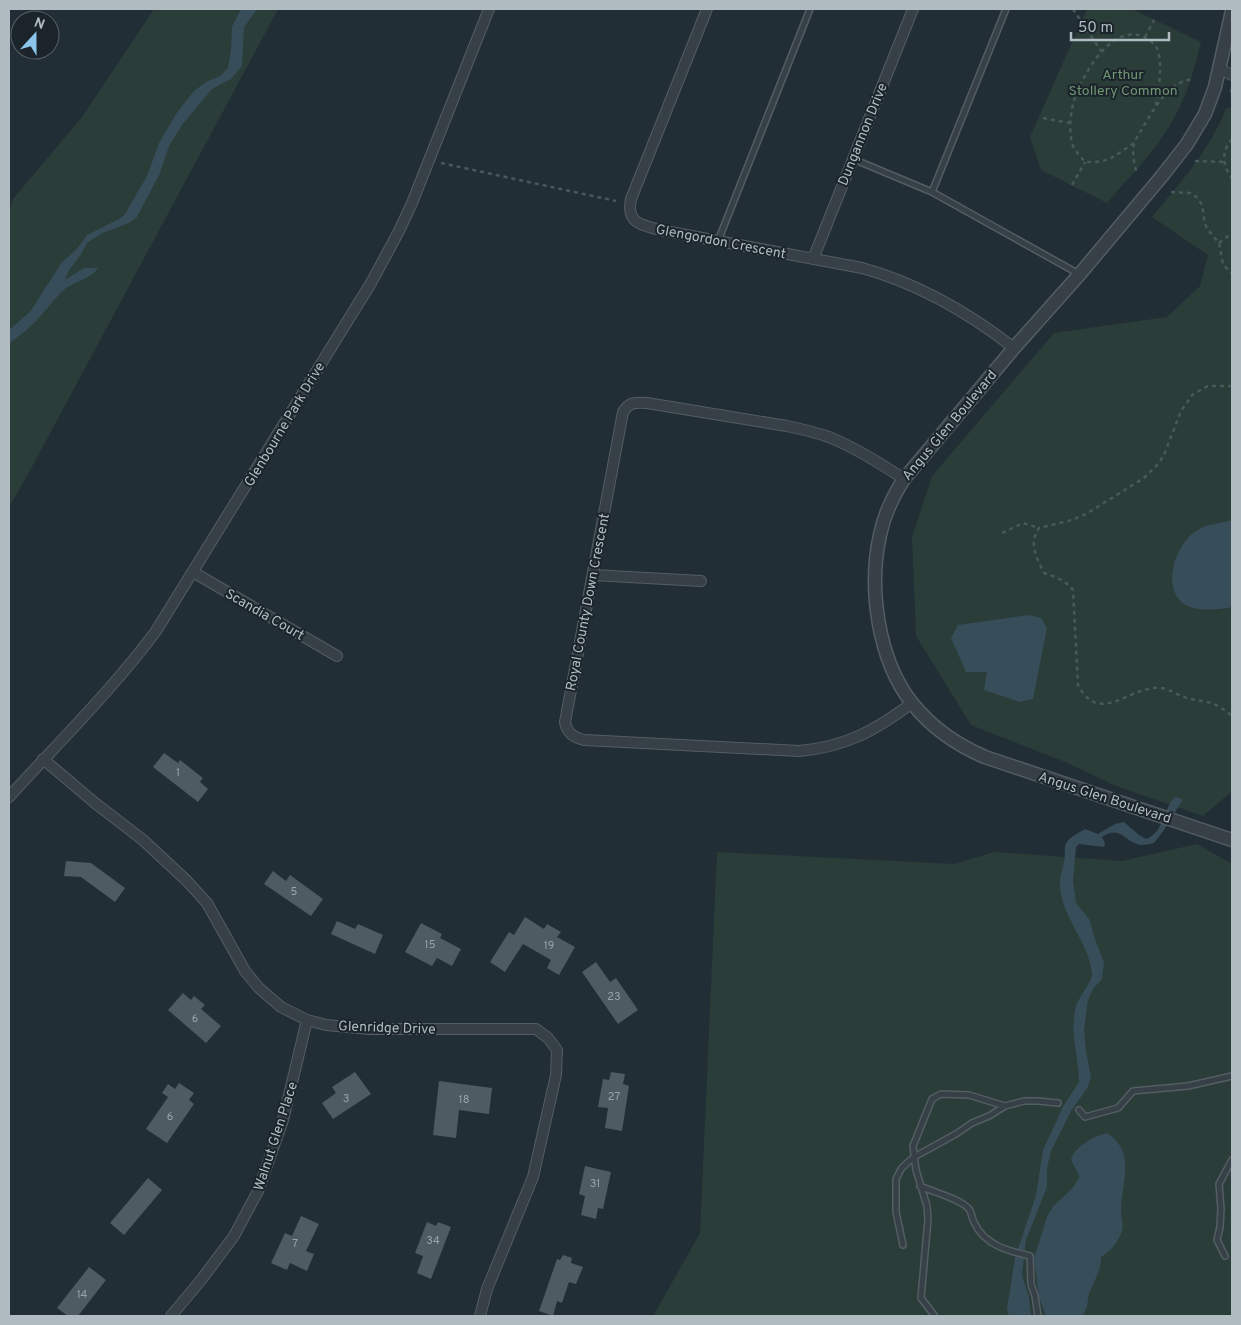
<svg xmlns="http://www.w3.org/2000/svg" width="1241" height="1325" font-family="Overpass,sans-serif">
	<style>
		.green { fill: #2a3d38 }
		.water { fill: #384d5a }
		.building { fill: #4e5b63 }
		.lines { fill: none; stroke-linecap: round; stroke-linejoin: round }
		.service-casing { stroke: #535d63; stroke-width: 8 }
		.minor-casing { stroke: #535d63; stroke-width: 12 }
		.tertiary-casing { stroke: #535d63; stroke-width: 15 }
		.path { stroke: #485958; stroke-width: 2.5; stroke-dasharray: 4 4; stroke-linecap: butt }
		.service { stroke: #364046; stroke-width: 5 }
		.minor { stroke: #364046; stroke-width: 10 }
		.tertiary { stroke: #364046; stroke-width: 12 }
		.labels { text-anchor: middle; stroke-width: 4; stroke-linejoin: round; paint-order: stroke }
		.number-label { font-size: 11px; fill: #98a3aa }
		.park-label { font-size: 14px; fill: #719672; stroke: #1b242a }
		.street-label { font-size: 14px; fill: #b0bbc2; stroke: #1b242a }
	</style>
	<rect width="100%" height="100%" fill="#222e35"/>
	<path class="green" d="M154 9H278L26 478 9 507V214L12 200 82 117Z
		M1087 9H1132L1201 42C1194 71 1186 99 1170 125 1153 154 1128 178 1107 203L1041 170 1030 137Z
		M1232 107V793H1230L1203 816 1116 786 1065 762 971 725 916 636 912 537 932 476 1054 333 1167 317 1200 286 1208 255 1152 217C1182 181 1208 152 1226 109Z
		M1197 844 1232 864V1316H653L700 1233 717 852 954 864 994 852 1122 861Z"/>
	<path class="water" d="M242 9H257L244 27 242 66 231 79 212 89 182 125 169 146 160 173 137 217 129 223 102 233 87 243 80 256 69 270 65 280 84 268H98C91 279 75 281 65 289 52 300 43 315 30 327 24 333 15 338 9 344V330L30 312 62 262 76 250 87 235 119 219 125 214 147 176 159 143 176 114 194 91 206 82 220 76 228 68 231 50 232 27 239 13Z
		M1232 520V605L1229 608C1215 609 1201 612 1188 606 1159 593 1175 544 1196 531 1207 523 1220 524 1232 520Z
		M1029 615 1041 618 1047 628 1033 699 1020 702 984 690 987 672H966L951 638 958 625Z
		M1175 797 1183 799 1164 830 1154 843C1150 844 1145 845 1141 845 1125 843 1121 824 1102 837L1105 843 1104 847 1079 844 1076 847 1073 881 1076 903 1089 919 1096 942 1104 962 1102 979 1093 989 1088 1000 1084 1030 1086 1051 1091 1077 1088 1087 1071 1111 1051 1151 1047 1168V1187L1026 1240 1022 1275 1029 1297 1031 1316H1009L1007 1309 1015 1258 1036 1195 1043 1150 1064 1105 1079 1082C1079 1057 1070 1038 1075 1010 1077 998 1093 982 1092 973 1089 942 1059 914 1060 883 1060 876 1063 868 1064 861 1066 856 1064 850 1065 846 1068 837 1079 833 1085 829L1098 834 1115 824 1124 822 1139 835 1146 839C1164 833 1162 811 1175 797Z
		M1107 1133C1137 1152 1121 1183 1121 1211 1121 1218 1124 1224 1122 1231 1119 1241 1110 1252 1101 1257 1101 1271 1095 1279 1090 1291 1086 1301 1090 1306 1082 1316H1046L1039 1297 1034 1258 1047 1217 1053 1206 1072 1189 1079 1178V1175L1071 1160C1075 1146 1094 1136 1107 1133Z"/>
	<path class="building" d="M164 753 178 763 180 760 203 778 200 782 208 789 198 802 153 767Z
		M66 861 91 863 125 888 115 902 81 877 64 876Z
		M273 871 286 881 290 875 323 899 311 916 264 884Z
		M525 917 544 929 547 924 561 932 557 937 575 947 559 975 547 968 551 960 523 944 505 972 490 962 509 932 514 935Z
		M337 921 355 929 358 924 383 935 375 954 331 934Z
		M421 923 442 934 440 938 461 949 452 966 437 958 432 966 405 952Z
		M596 962 610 982 616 978 638 1010 618 1024 582 972Z
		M183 993 191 1000 194 996 205 1005 201 1009 221 1026 206 1043 168 1010Z
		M355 1072 371 1094 333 1119 322 1103 336 1093 332 1087Z
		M611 1072 625 1074 623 1084 629 1086 622 1131 605 1128 608 1108 598 1107 603 1079 609 1080Z
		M439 1081 492 1088 489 1114 459 1110 456 1138 433 1135Z
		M179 1083 194 1093 189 1100 194 1104 167 1143 146 1129 168 1097 162 1093 168 1084 175 1089Z
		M585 1166 611 1172 603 1209 598 1208 596 1219 581 1215 585 1196 579 1194Z
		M148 1178 162 1190 124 1235 110 1223Z
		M301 1216 319 1224 306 1251 314 1254 307 1271 290 1263 287 1270 271 1263 285 1233 292 1236Z
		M427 1222 436 1226 438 1222 451 1227 431 1279 417 1273 423 1256 415 1253Z
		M563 1255 572 1258 571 1263 583 1267 576 1284 569 1282 562 1303 557 1301 553 1316 539 1311 557 1259 560 1260Z
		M89 1267 106 1280 78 1316H68L57 1308Z"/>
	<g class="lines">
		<defs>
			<path id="service" d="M853 159 932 192 1079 274
				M932 192 1006 9
				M718 241 810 9
				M1079 1110 1085 1117 1118 1108 1133 1091 1188 1086 1232 1076
				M920 1186C933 1192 961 1199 969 1209 972 1213 972 1220 975 1224 985 1245 1008 1251 1030 1256L1031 1284 1035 1296 1038 1316
				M903 1245 896 1212V1179L901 1169 907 1163 914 1157 956 1134 972 1123 989 1116 1005 1106 1024 1101H1038L1058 1103
				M1225 1256 1217 1240 1220 1227 1221 1209 1219 1184 1232 1160
				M934 1315 921 1298 928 1219 927 1206 916 1170 913 1146 932 1099 941 1094 969 1095 1005 1106"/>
			<path id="minor" d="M707 9 631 199C626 223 641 225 660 230L862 268C917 283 969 313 1014 348
				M1220 69 1232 75
				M813 259 913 9
				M904 479C880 463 856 448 829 437 815 432 801 429 787 426L647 403C636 402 629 402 623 412L565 722C567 733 573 737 584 740L799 751C846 747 876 730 912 703
				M193 572 337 656
				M593 575 701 581
				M43 759 95 803 143 840 187 881 207 903 245 971 259 988 281 1007 307 1020 326 1025 370 1029H536L548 1038 557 1050 556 1075 533 1177 487 1289 480 1316
				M9 797C59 742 112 690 156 631L371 283 399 231 412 203 489 9
				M171 1316 201 1280 234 1236 258 1191 283 1120 307 1020"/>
			<path id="tertiary" d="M1232 11 1215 87 1205 114 1187 144 1162 176 1079 275 1014 348 904 479C893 496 884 515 880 535 868 588 878 660 912 703 931 727 957 745 985 757L1232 840"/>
		</defs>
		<use href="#service" class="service-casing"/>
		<use href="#minor" class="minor-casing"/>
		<use href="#tertiary" class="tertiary-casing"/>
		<path class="path" d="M1073 9 1101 51
			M1145 37 1154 20
			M1231 89 1232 94
			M1043 118 1070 123
			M1232 139C1221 152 1222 165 1232 178
			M1134 143C1114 156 1110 163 1085 162 1080 156 1074 150 1072 143 1069 129 1070 115 1074 101 1081 76 1115 16 1149 40 1153 43 1157 46 1158 51 1163 68 1158 88 1156 105
			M1195 161 1224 162
			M441 163 616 201
			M1136 171C1134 162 1132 153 1134 144 1135 139 1140 133 1143 127 1155 108 1168 81 1194 79
			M1072 185 1085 162
			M1171 192 1190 193 1198 198 1202 205 1205 224 1208 230 1219 243 1223 264 1232 274
			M1219 243 1232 233
			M1232 386H1208L1193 394 1181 411 1164 455 1158 464 1144 478 1086 514 1072 520 1039 528C1028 544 1037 558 1044 573 1056 577 1065 580 1073 590L1078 685C1100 727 1130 685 1160 688 1168 688 1175 694 1182 696 1193 701 1206 700 1216 705 1222 708 1227 712 1232 716
			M1002 533 1023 523 1039 528"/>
		<use href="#service" class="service"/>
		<use href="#minor" class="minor"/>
		<use href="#tertiary" class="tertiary"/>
	</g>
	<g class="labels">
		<g class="number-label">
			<text x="178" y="776">1</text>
			<text x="294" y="895">5</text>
			<text x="430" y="948">15</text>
			<text x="549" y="949">19</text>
			<text x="614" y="1000">23</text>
			<text x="195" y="1022">6</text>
			<text x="614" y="1100">27</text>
			<text x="346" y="1102">3</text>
			<text x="464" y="1103">18</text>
			<text x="170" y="1120">6</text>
			<text x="595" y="1187">31</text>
			<text x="433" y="1244">34</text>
			<text x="295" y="1247">7</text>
			<text x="82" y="1298">14</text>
		</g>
		<g class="park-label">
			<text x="1123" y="79">Arthur<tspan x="1123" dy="16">Stollery Common</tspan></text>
		</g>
		<g class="street-label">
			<text transform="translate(862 134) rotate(-68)" y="5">Dungannon Drive</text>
			<text transform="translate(721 241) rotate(11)" y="5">Glengordon Crescent</text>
			<text transform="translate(284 424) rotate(-59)" y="5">Glenbourne Park Drive</text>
			<text transform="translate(949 425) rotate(-50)" y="5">Angus Glen Boulevard</text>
			<text transform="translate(587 602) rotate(-79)" y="5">Royal County Down Crescent</text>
			<text transform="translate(265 614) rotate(30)" y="5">Scandia Court</text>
			<text transform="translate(1105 797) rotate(18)" y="5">Angus Glen Boulevard</text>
			<text transform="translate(387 1027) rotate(2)" y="5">Glenridge Drive</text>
			<text transform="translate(275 1136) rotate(-72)" y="5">Walnut Glen Place</text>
		</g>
	</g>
	<rect width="1241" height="1325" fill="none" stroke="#b0bbc2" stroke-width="20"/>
	<g transform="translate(35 35) rotate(21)"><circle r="24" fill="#1b242a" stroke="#576067"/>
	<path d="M0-4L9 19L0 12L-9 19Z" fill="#8cc5eb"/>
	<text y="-8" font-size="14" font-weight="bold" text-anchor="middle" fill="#b0bbc2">N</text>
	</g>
	<path d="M1071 32v8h98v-8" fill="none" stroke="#b0bbc2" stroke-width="2.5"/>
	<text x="1078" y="32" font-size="15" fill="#b0bbc2" stroke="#1b242a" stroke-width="4" paint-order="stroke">50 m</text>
</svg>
